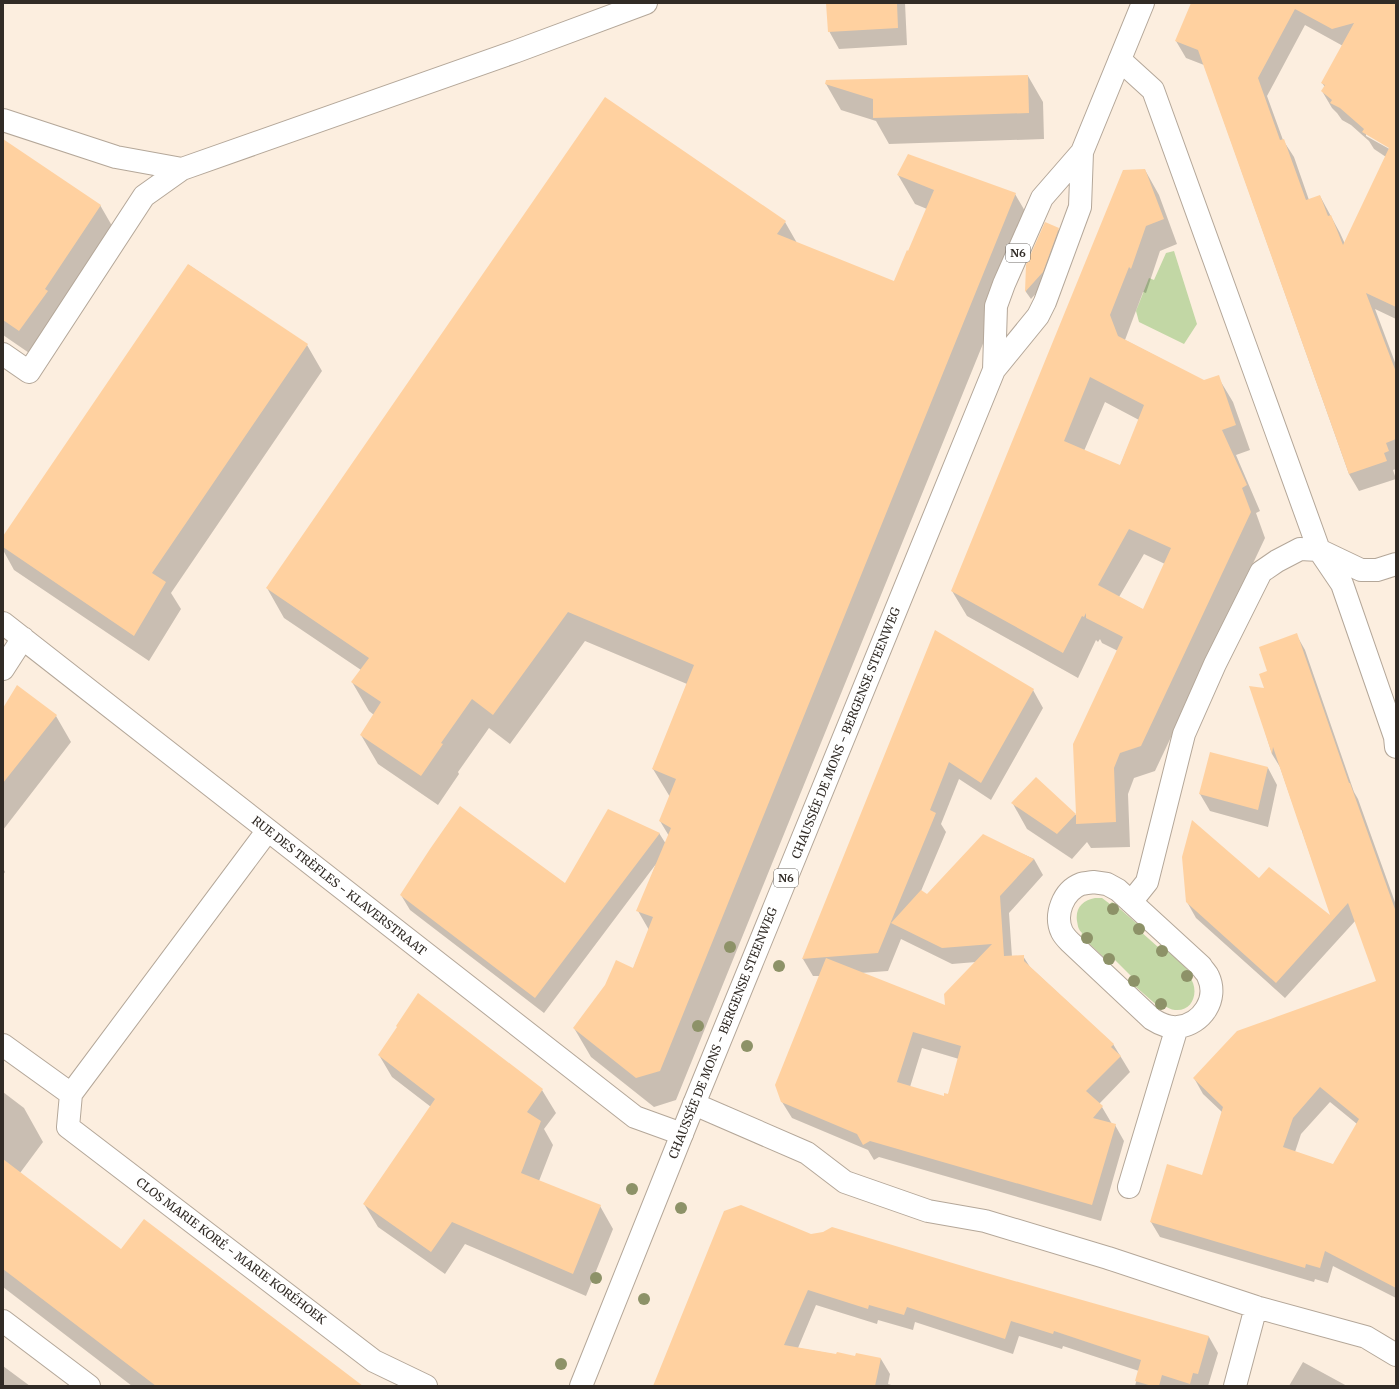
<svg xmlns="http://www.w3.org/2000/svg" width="1399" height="1389" font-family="Merriweather,serif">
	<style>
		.green { fill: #c2d7a5 }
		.shadow { fill: #0003; fill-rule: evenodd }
		.building { fill: #ffd1a0; fill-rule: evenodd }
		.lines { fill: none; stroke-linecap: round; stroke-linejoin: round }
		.minor-casing { stroke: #b4a799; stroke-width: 24 }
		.major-casing { stroke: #b4a799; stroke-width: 24 }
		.minor { stroke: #fff; stroke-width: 22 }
		.major { stroke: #fff; stroke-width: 22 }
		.tree { fill: #8d9268 }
		.labels { text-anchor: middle; stroke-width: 4; stroke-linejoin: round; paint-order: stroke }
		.shield { fill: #fff; stroke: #6f6b67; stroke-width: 1 }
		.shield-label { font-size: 11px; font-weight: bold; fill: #312b26 }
		.street-label { font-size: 12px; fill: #312b26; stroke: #fff }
	</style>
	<rect width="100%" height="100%" fill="#fceedf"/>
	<path class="green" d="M1174 251 1197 324 1184 344 1139 322 1136 311 1149 278 1154 280 1166 253Z
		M1095 898H1102L1110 904 1112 902 1142 928 1140 931 1158 947 1161 944 1191 973 1189 976C1200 989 1194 1012 1175 1010 1171 1010 1167 1007 1163 1005L1160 1008 1128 980 1131 976 1114 959 1110 963 1081 936 1082 933C1078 929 1078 926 1077 921 1075 908 1083 900 1095 898Z"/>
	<path class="shadow" d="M827 3H905L907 45 839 49 829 31Z
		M1192 3H1396V319L1375 309 1396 365V469L1393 470 1396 479 1359 491 1349 474 1204 65 1186 58 1176 41ZM1305 25 1343 46 1322 83 1325 87 1322 91 1332 108 1337 113 1342 120 1351 125 1369 141 1374 149 1386 157 1345 244 1340 233 1320 196 1309 200 1294 157 1283 140 1267 96ZM1366 133 1394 150 1393 151 1366 136Z
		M1028 76 1043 102 1044 139 889 144 876 121 841 110 826 84Z
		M3 154 100 205 115 231 35 357 3 335Z
		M1145 170 1159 195 1177 244 1160 251 1146 293 1143 292 1125 340 1204 381 1218 377 1233 402 1250 450 1236 455 1260 511 1256 513 1265 538 1155 771 1134 778 1128 794 1130 847 1091 848 1087 842 1072 859 1027 829 1013 804 1036 779 1077 816 1118 651 1102 643 1100 639 1098 642 1096 640 1078 678 967 616 952 591ZM1105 402 1139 420 1120 466 1084 451ZM1144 554 1165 564 1144 610 1119 597Z
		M898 175 1015 194 1032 223 676 1100 654 1107 591 1057 574 1028 633 969 649 930 638 911 656 864 544 1013 410 910 401 895 565 885 659 833 666 844 669 836 660 821 670 797 653 769 687 684 585 641 510 744 489 728 458 772 459 774 438 805 378 764 361 735 374 715 369 711 352 682 361 670 284 618 267 588 785 222 797 243 894 282 909 252 927 209 915 204Z
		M1058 229 1063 237 1047 281 1031 299 1026 292 1027 266Z
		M189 265 307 345 322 371 171 593 181 609 149 661 14 570 3 550V538Z
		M936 632 1033 690 1043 708 991 800 959 779 941 824 946 832 921 891 927 896 983 836 1034 859 1043 875 1009 913 1012 957 1023 956 1030 967 1113 1044 1130 1072 1099 1104 1102 1107 1112 1124 1115 1125 1124 1141 1101 1221 879 1157 874 1160 868 1150 792 1118 782 1102 820 976H813L803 959ZM901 939 952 964 976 962 946 1007 860 973 888 971ZM922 1048 959 1059 948 1096 945 1097 910 1087Z
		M1296 634 1305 650 1354 792 1358 799 1396 905V1298L1333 1266 1328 1283 1315 1279 1314 1282 1160 1237 1151 1222 1203 1176 1222 1112 1203 1094 1194 1078 1378 981 1356 920 1285 998 1196 918 1187 902 1259 879 1332 918 1280 767 1272 754 1251 687 1265 689 1269 672ZM1330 1102 1357 1124 1334 1165 1295 1152 1301 1134Z
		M3 710 56 716 71 742 3 830Z
		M1268 768 1277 785 1268 827 1210 811 1200 794Z
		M3 868 5 872 3 875Z
		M379 1055 542 1090 556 1113 544 1129 553 1145 539 1181 600 1206 613 1229 586 1296 465 1244 445 1274 378 1227 364 1204 431 1107 392 1077Z
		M3 1092 24 1108 43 1142 20 1173 121 1251 362 1386H132L3 1287Z
		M811 1235 976 1271 1209 1337 1218 1353 1208 1386H1135L1139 1371 1063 1346 1062 1349 1019 1336 1013 1354 915 1322 913 1330 878 1320 877 1324 816 1305 798 1348 856 1358 881 1359 890 1374 888 1384 895 1386H654Z
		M1303 1362 1347 1386H1289Z
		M3 1366 30 1386H3Z"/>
	<path class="building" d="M826 3H897L898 28 828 32Z
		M1191 3H1396V307L1366 293 1396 372V439L1386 443 1389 451 1384 453 1387 461 1349 474 1198 50 1175 41ZM1295 9 1332 29 1354 23 1321 83 1325 85 1321 91 1332 100 1330 103 1340 108 1364 129 1362 132 1389 148 1343 245 1331 215 1328 216 1320 195 1306 200 1284 139 1280 140 1258 78Z
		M1028 75 1029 113 873 118V99L825 84 826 80Z
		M605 97 786 221 777 234 894 281 907 250 908 251 934 190 897 175 908 154 1016 193 660 1071 636 1078 573 1028 605 985 616 960 633 968 653 917 636 911 671 828 659 821 676 779 652 769 694 665 568 612 493 715 472 699 441 743 443 744 421 776 360 735 381 702 351 682 369 658 266 588Z
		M3 139 101 205 45 289 48 291 19 331 3 320Z
		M1145 169 1164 219 1146 226 1131 269 1129 267 1110 315 1118 336 1204 380 1219 375 1236 425 1222 430 1247 485 1242 488 1251 512 1141 746 1120 753 1114 768 1116 822 1076 824V814L1057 834 1011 803 1036 777 1076 814 1073 744 1123 637 1086 618V613L1084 617 1082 616 1063 653 951 591 1123 170ZM1090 377 1144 405 1120 465 1064 441ZM1129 529 1171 548 1143 609 1098 585Z
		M1045 222 1059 228 1043 272 1025 292 1026 265Z
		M188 264 308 344 152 573 166 582 134 636 3 547V536Z
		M935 630 1034 689 981 783 949 762 930 810 936 813 878 953 802 959Z
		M1297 633 1349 783H1350L1396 912V1288L1325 1251 1320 1268 1306 1264 1305 1268 1150 1222 1167 1164 1202 1175 1223 1107 1193 1078 1237 1031 1376 981 1348 903 1276 983 1186 902 1182 857 1192 820 1259 878 1269 867 1330 915 1302 832 1303 831 1301 830 1273 747 1272 754 1249 686 1264 688 1259 674 1267 671 1259 647ZM1320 1087 1359 1119 1333 1164 1283 1147 1293 1118Z
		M17 685 57 715 3 783V708Z
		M1210 752 1268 767 1258 810 1199 794Z
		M460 806 565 883 608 809 660 833 535 998 400 895 430 849Z
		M983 834 1034 859 1000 896 1004 956 1024 955V961L1114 1044 1111 1047 1121 1056 1086 1091 1103 1106 1093 1118 1116 1124 1092 1205 870 1141 863 1145 857 1134 781 1102 775 1085 826 958 945 1005 944 994 992 944 942 948 891 923 921 890 927 894ZM913 1032 961 1046 948 1094 944 1093V1096L897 1082Z
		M418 993 543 1089 527 1112 541 1121 521 1173 601 1205 573 1274 452 1222 431 1252 363 1204 435 1099 378 1055 397 1027 396 1026Z
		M3 1159 121 1249 144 1219 363 1386H156L3 1269Z
		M741 1205 811 1234 823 1232 832 1227 976 1270 1209 1336 1198 1374 1193 1373 1190 1384 1162 1375 1159 1386H1152L1135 1381 1141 1360 1054 1331 1053 1334 1011 1321 1005 1339 907 1307 904 1315 869 1305 868 1309 808 1290 784 1345 836 1354 837 1352 855 1356 856 1353 881 1358 875 1386H653L724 1211Z"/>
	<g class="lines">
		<defs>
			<path id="minor" d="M1120 60 1153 90 1319 550 1342 584 1395 737 1396 747
				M3 120 116 157 182 169 517 51 646 3
				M3 354 29 372 144 196 182 169
				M3 623 635 1117 682 1134
				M3 669 23 638
				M268 830 71 1094 68 1127 374 1361 426 1386
				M1093 882 1107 884 1118 890 1201 966C1203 970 1207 973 1208 976 1219 999 1202 1024 1178 1027 1169 1028 1160 1024 1152 1019L1070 942C1067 939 1064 936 1062 932 1054 915 1063 891 1081 884 1085 883 1089 883 1093 882Z
				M1131 902 1147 882 1184 734 1215 664 1261 572 1277 561 1300 549 1319 550 1361 570H1377L1396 564
				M3 1045 71 1094
				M694 1104 807 1153 845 1182 928 1211 985 1221 1108 1258 1256 1307 1366 1337 1396 1355
				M1129 1187 1177 1027
				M3 1321 89 1386
				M1235 1386 1256 1307"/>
			<path id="major" d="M994 370 996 306 1004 284 1042 198 1082 152 1143 3
				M581 1386 694 1104 994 370 1038 316 1045 302 1080 207 1082 152"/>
		</defs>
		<use href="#minor" class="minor-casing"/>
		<use href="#major" class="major-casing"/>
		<use href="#minor" class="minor"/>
		<use href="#major" class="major"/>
	</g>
	<g class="tree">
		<circle cx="1113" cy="909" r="6"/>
		<circle cx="1139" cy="929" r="6"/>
		<circle cx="1087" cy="938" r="6"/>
		<circle cx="730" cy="947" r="6"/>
		<circle cx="1162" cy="951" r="6"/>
		<circle cx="1109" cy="959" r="6"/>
		<circle cx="779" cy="966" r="6"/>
		<circle cx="1187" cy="976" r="6"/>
		<circle cx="1134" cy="981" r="6"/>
		<circle cx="1161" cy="1004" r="6"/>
		<circle cx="698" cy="1026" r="6"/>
		<circle cx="747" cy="1046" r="6"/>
		<circle cx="632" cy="1189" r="6"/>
		<circle cx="681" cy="1208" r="6"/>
		<circle cx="596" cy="1278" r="6"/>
		<circle cx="644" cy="1299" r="6"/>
		<circle cx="561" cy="1364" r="6"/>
	</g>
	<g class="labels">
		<g class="shield">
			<rect x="1006" y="244" width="24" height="18" rx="3"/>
			<rect x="774" y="869" width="24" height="18" rx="3"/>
		</g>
		<g class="shield-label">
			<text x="1018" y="257">N6</text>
			<text x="786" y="882">N6</text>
		</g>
		<g class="street-label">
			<text transform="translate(846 733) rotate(-68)" y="4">CHAUSSÉE DE MONS - BERGENSE STEENWEG</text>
			<text transform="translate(339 886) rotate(38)" y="4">RUE DES TRÈFLES - KLAVERSTRAAT</text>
			<text transform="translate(723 1033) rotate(-68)" y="4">CHAUSSÉE DE MONS - BERGENSE STEENWEG</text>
			<text transform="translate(231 1251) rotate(37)" y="4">CLOS MARIE KORÉ - MARIE KORÉHOEK</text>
		</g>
	</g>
	<rect width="1399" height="1389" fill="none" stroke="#312b26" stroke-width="8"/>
</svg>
